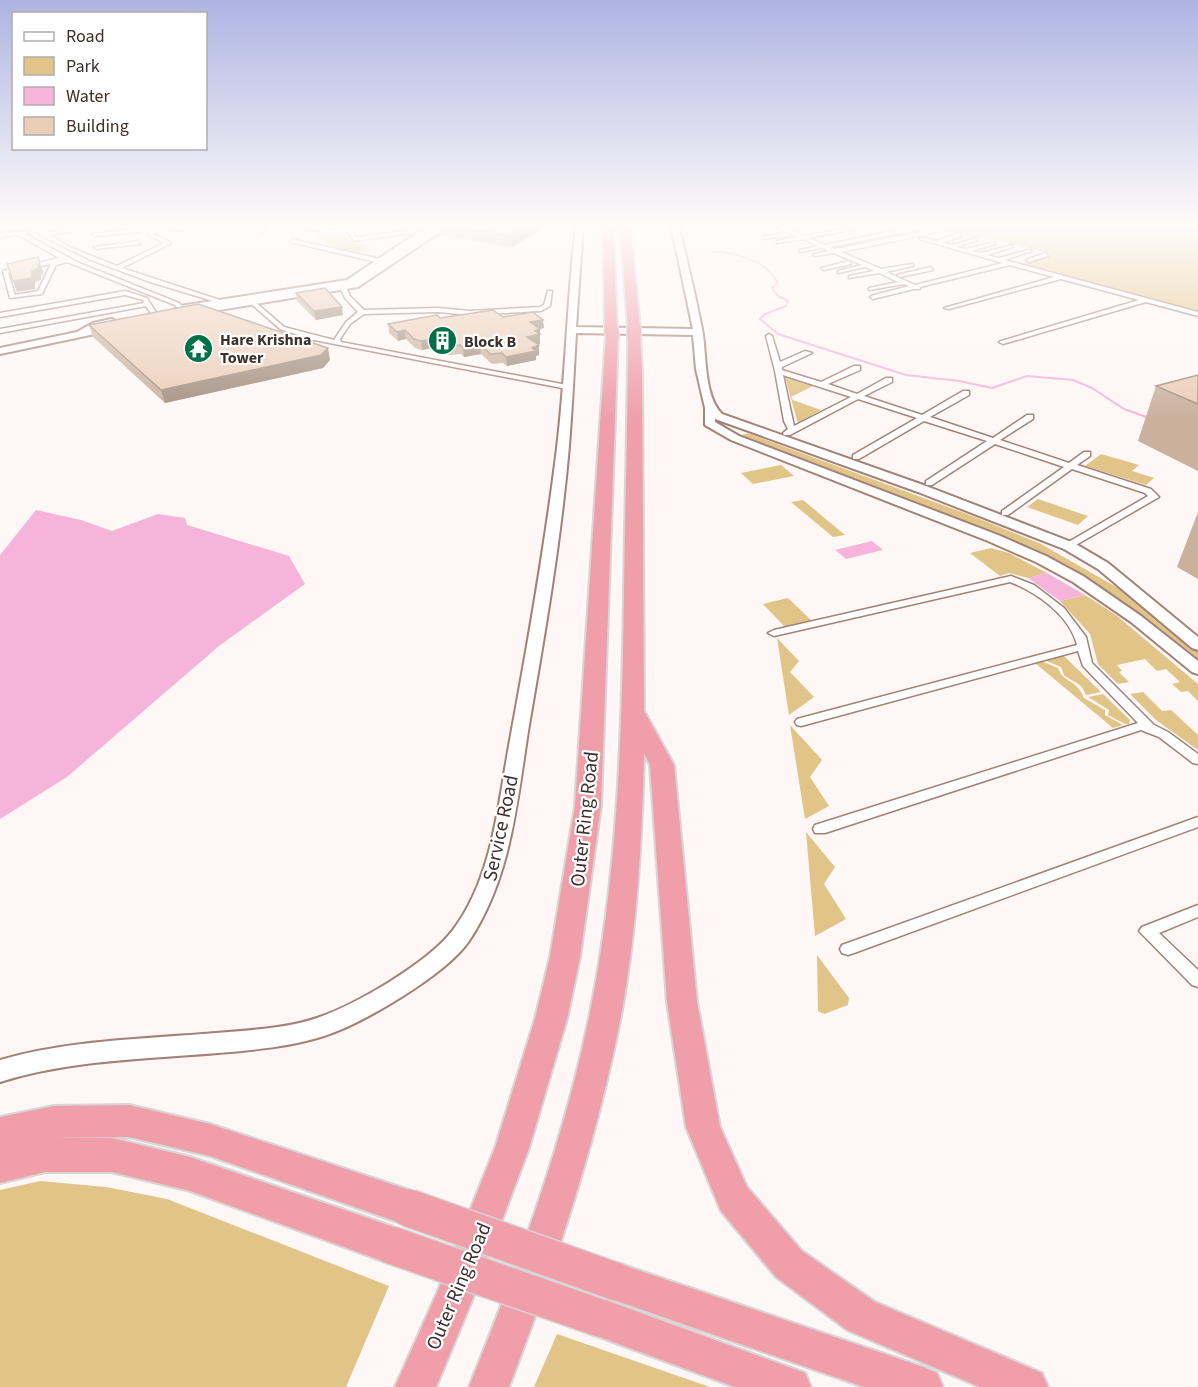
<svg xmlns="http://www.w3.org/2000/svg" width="1198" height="1387" font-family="'Source Sans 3',sans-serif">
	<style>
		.green { fill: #e1c487 }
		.water { fill: #f7b4da }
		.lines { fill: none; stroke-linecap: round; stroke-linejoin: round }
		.stream { stroke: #f7b4da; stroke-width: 2 }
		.street-casing { stroke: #a38178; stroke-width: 3 }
		.secondary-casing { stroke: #a38178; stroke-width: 4 }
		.highway-casing { stroke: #d8d6d5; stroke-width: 4 }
		.street { fill: #fff; fill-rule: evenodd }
		.secondary { fill: #fff; fill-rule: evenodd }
		.highway { fill: #ef9eaa; fill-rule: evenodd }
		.highway-bridge-far1-casing { stroke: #d8d6d5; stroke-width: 16; stroke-linecap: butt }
		.highway-bridge-casing { stroke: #d8d6d5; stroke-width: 40; stroke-linecap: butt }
		.highway-bridge-far1 { stroke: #ef9eaa; stroke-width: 14 }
		.highway-bridge { stroke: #ef9eaa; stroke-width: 37 }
		.wall { fill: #cab19e }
		.shaded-wall { fill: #a49081 }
		.building { fill: #ebceb8; stroke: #a49081; stroke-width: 1.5 }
		.labels { text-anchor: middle; stroke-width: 4.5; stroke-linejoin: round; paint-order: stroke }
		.far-poi-label { font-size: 16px; font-weight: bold; fill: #3e302c; stroke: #fff; text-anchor: start }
		.street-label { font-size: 20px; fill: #3e302c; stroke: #fff }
	</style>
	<rect width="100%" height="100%" fill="#fff7f5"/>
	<path class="green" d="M907 225H1198V312L1021 264 1051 254 1001 241Z
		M339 234 348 236 349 241 367 246 370 250C355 256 330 248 318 238V236Z
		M784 375 817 384 791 397 793 400 821 410 798 423Z
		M744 434H750L970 515 1041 544 1125 592 1198 649V659C1147 617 1096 581 1037 551L743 439 741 436Z
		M1101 454 1139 465 1132 471 1154 478 1146 485 1085 466Z
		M781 465 794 476 753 484 741 473Z
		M1038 499 1088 516 1078 525 1027 507Z
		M803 500 845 535 833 537 791 502Z
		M991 548 1009 553 1047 573 1028 578 1009 573 1000 576 970 553Z
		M1085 595 1116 615 1198 684V701L1188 691 1181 692 1172 684 1180 682 1166 669 1157 671 1145 659 1117 665 1122 671 1119 672 1129 682 1118 684 1098 664 1090 634 1060 601Z
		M788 598 812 621 786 628 763 604Z
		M777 638 799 661 790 672 814 697 789 715Z
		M1060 655 1064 656 1101 692 1086 695C1081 681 1073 683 1064 675L1061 667 1044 660Z
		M1041 661 1058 668C1064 684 1076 678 1084 698L1105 710V715L1123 725 1113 728 1035 663Z
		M1143 692 1162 711 1171 710 1198 735V750L1156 720 1130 694Z
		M1103 694 1130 720 1129 724H1125L1108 715 1109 710 1088 697Z
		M790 725 822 760 810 777 829 806 805 819Z
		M806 832 835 867 824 884 846 919 815 936Z
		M817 955 849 998 848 1005 824 1014 818 1011Z
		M40 1181 106 1187 167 1199 389 1286 346 1387H0V1190Z
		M557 1334 710 1387H534Z"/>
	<path class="water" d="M36 510 81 520 112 531 158 514 185 518 187 525 289 556 305 584 219 646 67 777 0 819V555Z
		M872 541 883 550 846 559 835 550Z
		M1047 573 1085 595 1060 601 1028 578Z"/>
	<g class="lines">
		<path class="stream" d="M712 251C738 254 765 259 778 283L772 288 778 296 788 301 786 306 765 314 760 319 778 334 906 375 959 381 992 388 1027 376 1073 380 1092 388 1124 409 1149 418"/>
		<defs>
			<path id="street" d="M33 225H39L47 233 68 229 69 225H73L72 231 50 235 69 247 117 266 164 243 150 236 147 231 151 225H155L153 231 154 234 170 242V244L122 268 226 302 223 304 150 282 91 260 42 236Z
				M203 225H220L173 231 170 229Z
				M255 225H261L266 231 261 232Z
				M336 225H352L348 227 356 237 407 231 410 233 355 241 343 227 306 231 303 229Z
				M773 225 786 228 811 225 791 230 804 236 866 225H876L809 238 825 245 916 226 936 230 934 233 841 252 881 269 913 264V266L886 272 915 285 1003 263 919 239 922 237 936 241 960 233 962 236 942 243 952 245 977 238V240L957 247 966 249 995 242V244L972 251 981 253 1012 245V247L987 255 999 258 1031 249V251L1005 260 1198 312V316L1146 302 1003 344 999 342 1001 341 1139 300 1061 279 949 309 944 308 1054 277 1010 265 920 287V289H914L873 299 870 297 871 296 909 286 904 284 869 290V288L898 282 879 273 849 278V276L874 271 865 267 838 273V271L862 265 834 253 814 256V254L829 251 823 248 800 252V250L818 246 803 239 777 243V241L798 237 789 233 787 236 763 239V237L787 232ZM916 230 925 231 835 249 830 247Z
				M138 229 140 232 95 236 92 234Z
				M31 231V233L25 234 79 263 179 303 189 313 184 314 175 305 67 262 56 265 42 294 10 298 3 271 59 258 19 235 0 237V233ZM51 264 38 291 15 295 8 273Z
				M292 239 389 261 392 263 389 265 290 242Z
				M138 241 140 244 97 249 94 247Z
				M1046 253 1048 256 1029 262 1026 260Z
				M849 261 851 264 824 270 821 268Z
				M931 267 933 270 900 277 897 275Z
				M343 285 346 287 350 296 364 310 438 308 470 311 540 307 544 305 548 291H552L550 306 541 311 470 315 438 312 364 314 350 324 340 339 341 342 567 385 571 387 567 389 314 340 280 329 249 302 254 301 284 327 334 340 346 322 358 312 345 298 340 287Z
				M125 291 147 298 157 314 156 315H152L146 306 0 333V329L144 303 143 300 125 295 0 317V313Z
				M769 334 772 336 780 362 805 351 812 353 782 367V370L821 382 854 366H860V370L828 384 857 394 886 378H892V382L864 396 922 415 963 391H969V395L930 417 993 438 1027 415H1033V419L1000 440 1069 463 1084 452H1090V456L1077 465 1151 489 1159 497 1069 549 1065 548V544L1148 496 1145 493 1072 469 1008 515H1002V511L1064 467 995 444 932 485H926V481L987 441 924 421 859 459H853V455L917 418 858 399 790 435H784L783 433 788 429 784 421 775 371 766 336ZM783 375 851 397 794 426Z
				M1011 576 1034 585 1064 608 1086 637 1092 663 1154 725 1168 732 1198 754V764L1193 763 1159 737 1141 730 825 833H815L813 829 815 825 1138 723 1083 666 1078 651 801 726 797 725 795 722 797 719 1077 645C1070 616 1037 592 1010 582L774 636 768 633 774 630Z
				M1198 817V827L854 953 848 955 842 953 840 949 842 945Z
				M1198 905V917L1159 933 1198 970V987L1192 985 1139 931 1142 927Z"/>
			<path id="secondary" d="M435 225H454L431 238 358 287 189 315 185 311 180 312 175 309 180 306 347 280 417 233Z
				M576 225H583L576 327 693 329 671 225H678C687 259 695 294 702 329 707 354 703 395 722 414L926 486 1074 543 1108 563 1198 637V650L1192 648 1098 569 1064 549 918 492 715 419V422L739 436 998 535 1046 556 1083 576 1141 616 1198 661V674L1192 672 1131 622 1073 582 1036 562 988 541 731 440 705 425V408L696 369 693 335 576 333C574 370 572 408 569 446 561 539 545 633 529 725 517 800 512 876 469 941 447 974 362 1024 324 1036 290 1047 253 1050 218 1053 146 1059 69 1060 0 1082V1060C69 1040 144 1039 216 1033 249 1030 285 1029 317 1018 356 1005 429 962 453 930 493 877 498 804 510 740 528 643 545 546 557 448 566 374 567 299 576 225Z
				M111 319 114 320V324L98 328 114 326V330L0 354V348L77 332 93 323Z"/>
			<path id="highway" d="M603 225H613L617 328 613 331 618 335 601 806 580 957 567 1019 529 1148 471 1303 436 1387H395L437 1293 495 1148 535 1019 550 957 575 806 606 335 610 332 605 328Z
				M620 225H630L640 328 635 331 640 335 642 370 644 711 674 765 697 1002 720 1127 747 1187 802 1251 875 1302 1042 1373 1048 1387H980L847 1330 776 1277 721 1211 686 1127 667 1002 650 765 644 753C642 841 637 930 621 1016 596 1144 555 1266 509 1387H469C518 1265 564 1142 590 1013 618 875 622 734 624 594 625 508 628 421 628 335L633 331 628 328Z
				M129 1105 210 1124 409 1190 422 1195 427 1208 422 1221 409 1226 210 1156 129 1137 50 1138H112L190 1157 391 1226 404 1232 410 1245 404 1258 391 1264 190 1191 112 1172H45L0 1183V1149L9 1147 0 1149V1117L54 1106Z
				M617 1263 923 1367 937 1373 943 1387H864L617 1301 604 1295 598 1282 604 1269Z
				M600 1298 805 1373 811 1387H735L586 1332 580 1318 586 1304Z"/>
		</defs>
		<use href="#street" class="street-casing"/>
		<use href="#secondary" class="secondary-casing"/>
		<use href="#highway" class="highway-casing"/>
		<use href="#street" class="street"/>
		<use href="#secondary" class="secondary"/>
		<use href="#highway" class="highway"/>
		<defs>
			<path id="highway-bridge-far1" d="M611 328 612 335
				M634 328V335"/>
			<path id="highway-bridge" d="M409 1208 617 1282
				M391 1245 600 1318"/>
		</defs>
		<use href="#highway-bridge-far1" class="highway-bridge-far1-casing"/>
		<use href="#highway-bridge" class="highway-bridge-casing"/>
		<use href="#highway-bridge-far1" class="highway-bridge-far1"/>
		<use href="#highway-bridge" class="highway-bridge"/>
	</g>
	<path class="wall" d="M441 225 540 230 512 247 441 235Z
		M296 293 343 315 316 320 297 301Z
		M503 317 544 328 540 329V344H537L539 345V355L536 356V360L507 366 503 363 492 364 481 354 464 357 461 354 449 355 439 347 422 350 415 348 406 339 398 341 389 333 388 324 440 318Z
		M89 325 330 360 323 368 165 403 93 337Z
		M1198 375V471L1138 441 1156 386Z
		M1198 512V579L1177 567Z"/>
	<path class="shaded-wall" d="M54 225H67L66 227 55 229Z
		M531 225H542L540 230 512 247V236Z
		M40 263 44 274 41 275V280L35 282V289L17 292 13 281 32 271 38 264Z
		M342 307 343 315 316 320 314 311Z
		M543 320 544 328 530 331V322Z
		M540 329V344L527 346V337Z
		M405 330 406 339 398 341 397 332Z
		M438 338 439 347 422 350 421 341Z
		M480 345 481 354 464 357 463 348Z
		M539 345V355L536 356V360L507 366 506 357Z
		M328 348 330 360 323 368 165 403 161 390Z"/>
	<path class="building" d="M442 225H531L512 236Z
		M38 257 40 263 38 264V268L32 271V278L13 281 7 264Z
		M325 288 342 307 314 311 296 293Z
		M198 304 328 348 321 355 161 390 89 325Z
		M493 310 503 317 533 312 543 320 530 322 540 329 535 331 540 334 527 337 539 345 532 348 536 351 506 357 502 353 491 354 480 345 463 348 460 345 448 346 438 338 421 341 414 339 405 330 397 332 388 324 437 315 440 318Z
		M1198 375V404L1156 386Z"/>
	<linearGradient id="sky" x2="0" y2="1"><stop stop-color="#aeb4e2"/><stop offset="0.54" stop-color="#fffbfa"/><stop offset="1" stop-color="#fffbfa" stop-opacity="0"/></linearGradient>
	<rect width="1198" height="419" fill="url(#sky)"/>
	<defs>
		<symbol id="building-disc" viewBox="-11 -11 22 22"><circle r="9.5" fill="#007049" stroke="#fff"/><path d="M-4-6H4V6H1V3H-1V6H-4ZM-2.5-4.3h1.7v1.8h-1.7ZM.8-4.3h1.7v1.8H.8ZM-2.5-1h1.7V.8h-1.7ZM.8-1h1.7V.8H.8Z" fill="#fff"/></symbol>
		<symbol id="temple-disc" viewBox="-11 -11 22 22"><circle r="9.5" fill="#007049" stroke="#fff"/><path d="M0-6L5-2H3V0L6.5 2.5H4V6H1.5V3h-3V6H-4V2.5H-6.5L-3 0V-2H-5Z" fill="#fff"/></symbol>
	</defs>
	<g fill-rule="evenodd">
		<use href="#building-disc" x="426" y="324" width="33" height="33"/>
		<use href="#temple-disc" x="182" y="332" width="33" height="33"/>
	</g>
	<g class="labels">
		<g class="far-poi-label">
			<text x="220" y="345">Hare Krishna<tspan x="220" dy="18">Tower</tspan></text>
			<text x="464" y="347">Block B</text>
		</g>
		<g class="street-label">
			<text transform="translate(584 819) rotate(-84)" y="7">Outer Ring Road</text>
			<text transform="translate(500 828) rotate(-78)" y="7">Service Road</text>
			<text transform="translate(458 1286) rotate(-67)" y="7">Outer Ring Road</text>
		</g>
	</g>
	<rect x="12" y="12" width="195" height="138" fill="#ffffff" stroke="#b2acab" stroke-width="1.5"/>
	<rect x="24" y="32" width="30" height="9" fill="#ffffff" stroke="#b2acab" stroke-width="1.5"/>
	<text x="66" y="42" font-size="18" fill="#3e302c">Road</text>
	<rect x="24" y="57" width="30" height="18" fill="#e1c487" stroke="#b2acab" stroke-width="1.5"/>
	<text x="66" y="72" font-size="18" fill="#3e302c">Park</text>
	<rect x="24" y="87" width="30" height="18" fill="#f7b4da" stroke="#b2acab" stroke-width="1.5"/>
	<text x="66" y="102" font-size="18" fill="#3e302c">Water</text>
	<rect x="24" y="117" width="30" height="18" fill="#ebceb8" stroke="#b2acab" stroke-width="1.5"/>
	<text x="66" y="132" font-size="18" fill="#3e302c">Building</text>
</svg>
